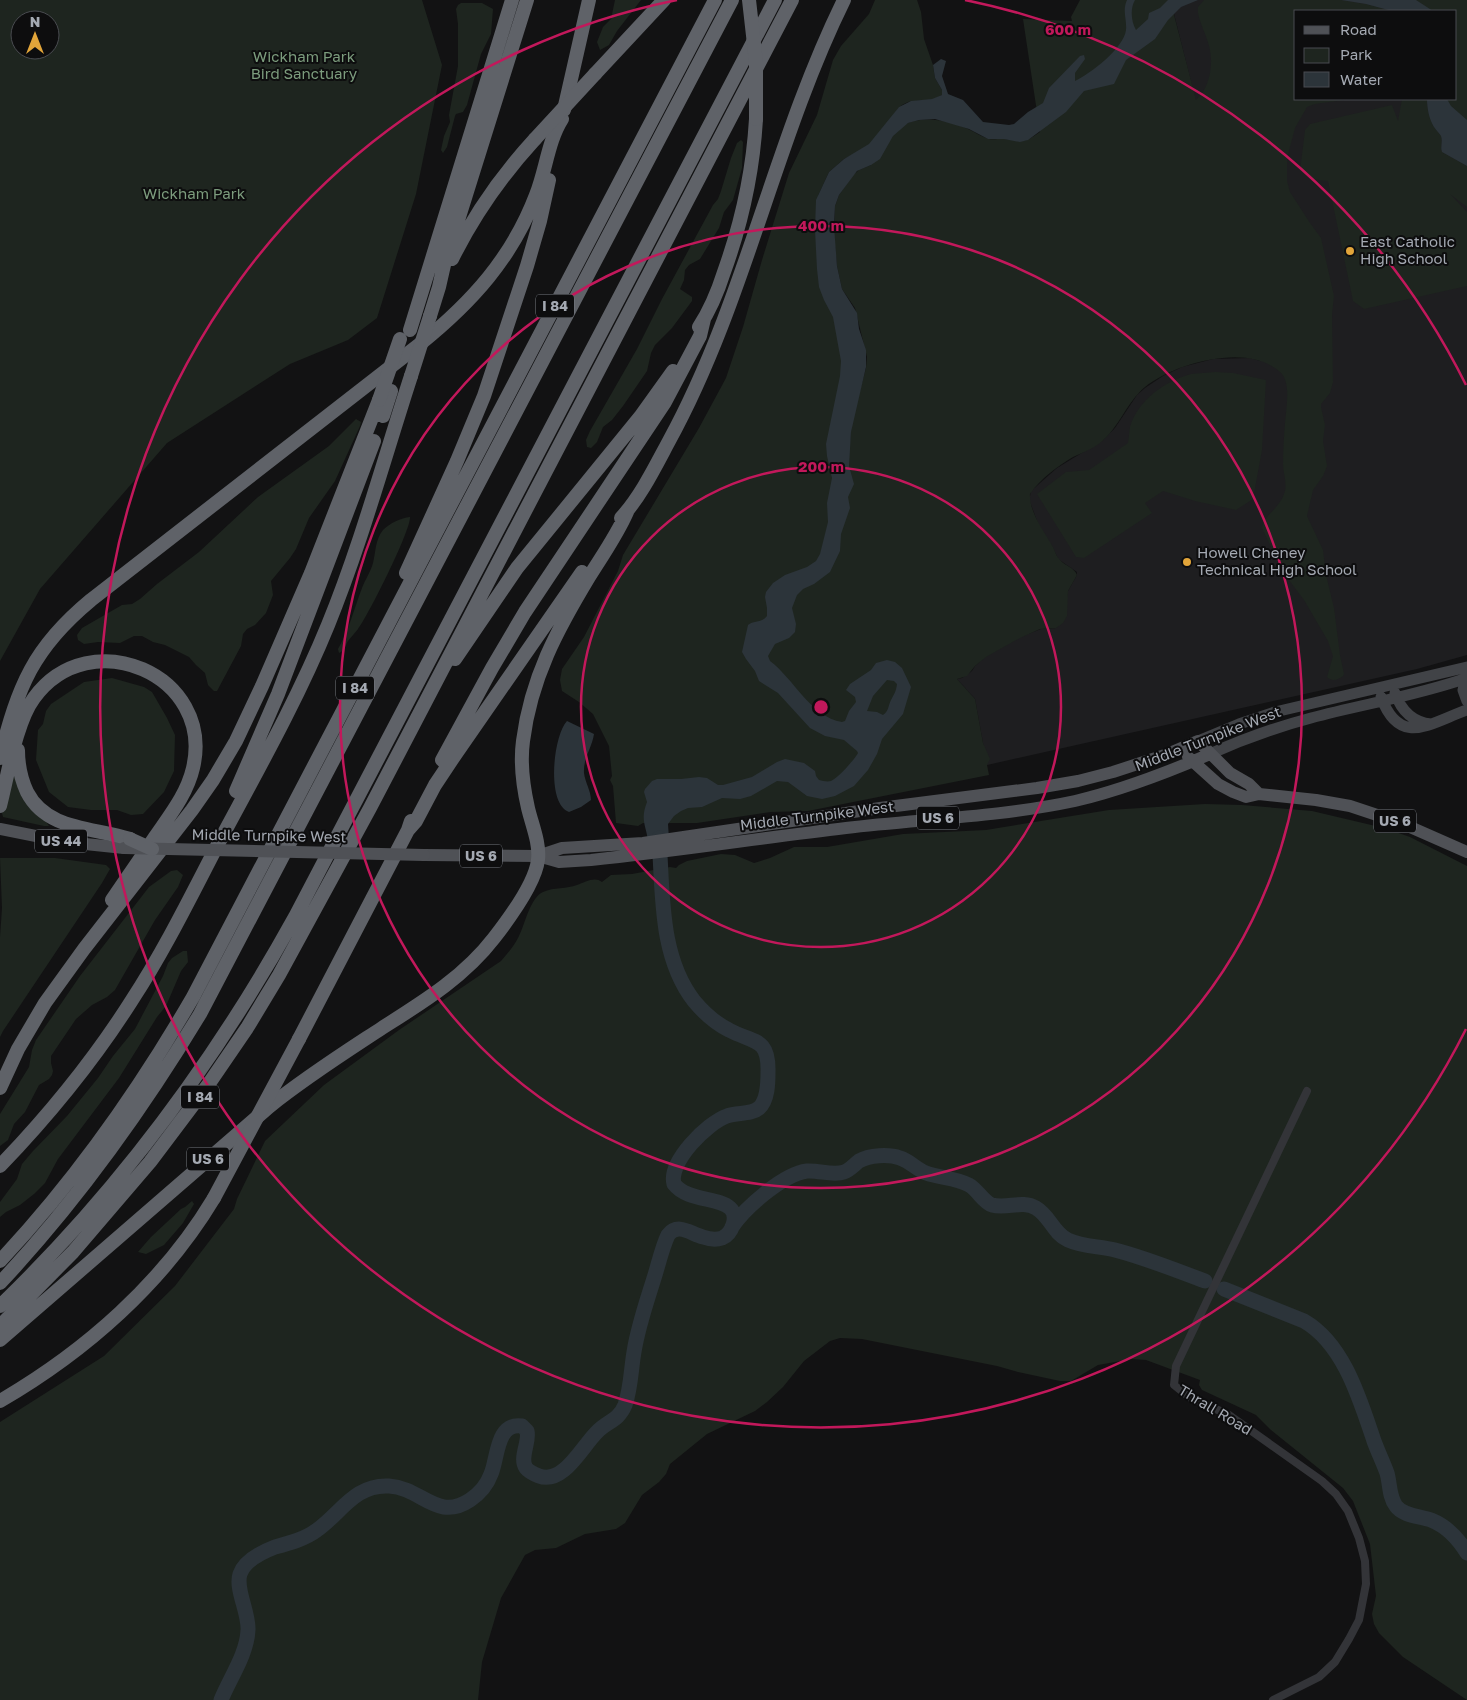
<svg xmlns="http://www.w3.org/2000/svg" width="1467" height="1700" font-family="'Golos Text',sans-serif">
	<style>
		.built { fill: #1e1e20 }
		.green { fill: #1e251f; fill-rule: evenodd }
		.water { fill: #2c343a; fill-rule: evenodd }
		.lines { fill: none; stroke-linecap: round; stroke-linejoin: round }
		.river { stroke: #2c343a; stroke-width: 15 }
		.street { stroke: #333438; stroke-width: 8 }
		.secondary { stroke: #414347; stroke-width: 11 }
		.primary { stroke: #4f5156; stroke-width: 12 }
		.highway { stroke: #5f6268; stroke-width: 14 }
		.primary-bridge { stroke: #4f5156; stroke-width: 12 }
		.highway-bridge { stroke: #5f6268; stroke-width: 14 }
		.ring { fill: none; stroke: #c2185b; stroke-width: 2.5 }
		.poi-dot { fill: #e2a53a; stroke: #0d0d0e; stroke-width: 2 }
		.labels { text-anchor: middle; stroke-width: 4; stroke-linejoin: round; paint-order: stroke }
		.shield { fill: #0d0d0e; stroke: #777a81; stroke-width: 1 }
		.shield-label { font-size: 14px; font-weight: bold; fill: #a4a9b2 }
		.park-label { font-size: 15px; fill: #7c9c7d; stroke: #0d0d0e }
		.poi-label { font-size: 15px; fill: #a4a9b2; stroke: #0d0d0e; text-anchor: start }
		.street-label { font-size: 15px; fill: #a4a9b2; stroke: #0d0d0e }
		.centre { fill: #c2185b; stroke: #0d0d0e; stroke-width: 2.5 }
		.ring-label { font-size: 15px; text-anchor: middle; font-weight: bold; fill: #c2185b; stroke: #0d0d0e; stroke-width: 4; stroke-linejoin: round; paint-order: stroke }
	</style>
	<rect width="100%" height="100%" fill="#121213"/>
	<path class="built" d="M1180 0H1387L1412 11H1296V99H1435L1467 140V655L1417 669 987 765 975 699 957 679 962 678 972 671 975 666 985 657 1020 637 1041 629 1056 628 1067 611V597L1068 591 1077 575V572L1058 559 1052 546 1040 529 1030 502V496L1031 491 1057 468 1103 440 1115 428 1137 395 1145 388 1163 376 1182 367 1213 359 1250 358 1261 361 1172 6Z"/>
	<path class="green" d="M0 0H422L442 65 416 194 377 318 348 340 290 364 167 443 40 589 0 661ZM20 20H50V50H20Z
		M615 0H641L617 31 609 45 600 50 597 42 603 27 611 19Z
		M875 0H917L921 12 924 39 933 65 935 78 942 90V95C923 108 906 90 892 118L905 124C927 115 948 121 968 129 975 132 982 137 989 139 995 140 1000 138 1005 139 1024 141 1023 144 1040 132L1023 19 1072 21 1071 17 1080 0H1180L1172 7 1196 100C1210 88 1214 63 1209 46 1206 34 1200 24 1198 13V7L1204 0H1341L1366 4 1392 11H1296V99H1351L1315 104 1307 107 1295 128 1287 158V181L1290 192 1310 223 1321 238 1334 296 1332 315 1333 382 1330 393 1321 404V407L1325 425 1323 441 1327 466 1323 476 1313 490 1307 516 1323 550 1326 575 1334 608 1340 655 1344 674 1343 676C1338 680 1332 682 1327 677L1333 656 1328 641 1304 600 1283 572 1262 528C1263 517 1280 507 1284 494 1288 484 1283 474 1283 464 1283 450 1284 436 1285 423 1286 409 1290 390 1284 377 1282 373 1277 369 1273 367 1241 345 1173 364 1145 387 1126 403 1119 428 1100 443 1092 449 1082 453 1073 457 1058 466 1040 479 1030 494 1029 512 1044 531 1053 547 1055 551 1056 556 1060 560 1065 566 1074 567 1077 575L1068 591 1067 616 1063 623 1056 628 1040 629 1020 638 986 657 975 666 967 676 957 679 975 699 983 743 990 759 987 765 989 775 808 811 771 812 697 823H643L638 826 616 823 613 786 610 780 612 776 609 746 593 714 579 702 562 691 560 680 562 669 584 637 618 571 623 555 699 428 726 378 743 327 762 260 789 173 817 115 833 60 841 46 869 14ZM858 152 871 165 859 170 853 175 839 195 835 206 834 236 837 266 842 289 855 308 867 357 866 368 852 421 849 451 844 413 842 312 818 196 829 172 844 159Z
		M1387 0H1467V139L1435 99H1456V11H1412Z
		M461 3H482L493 9 491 34 481 54 467 105 463 112 456 114 455 116 447 147 443 153 441 150 444 136 450 122 449 115 458 66V24L456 9 458 5Z
		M1402 99H1427C1427 108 1429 118 1434 126 1436 130 1439 132 1441 136 1443 142 1440 147 1442 152L1467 166V207L1450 194 1467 212V286L1364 309 1353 301 1328 181 1310 179 1300 171 1305 130 1310 124 1392 105 1398 121Z
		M741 140 743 142 742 168 733 200 724 212 719 228 700 259 689 265 685 270 684 280 680 289 692 297V301L672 328 655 345 651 353 647 371 623 406 612 420 603 427 597 442 591 448 587 447 586 440 590 431 637 349 662 299 713 205 718 199 721 191 731 158 737 143Z
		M1215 372 1233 373 1266 380 1262 450 1253 499 1236 510 1195 501 1163 491 1145 503 1152 513 1084 558 1076 557 1037 494 1066 472 1089 470 1128 443C1129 437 1129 432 1130 427 1138 400 1165 381 1191 374 1198 373 1207 373 1215 372Z
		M356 419 361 422 360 426 335 481 309 518 296 549 290 558 271 581 273 595 266 613 255 625 247 629 243 634 241 646 217 691H214L208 685 205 673 196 665 189 657 165 645 153 642 142 636H134L120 643 98 642 84 644 78 640 77 635 82 628 122 605 132 604 140 599 157 584 199 552 258 497 329 446Z
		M410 517C411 530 368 616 358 629 355 633 351 637 348 641 345 646 345 651 339 653L338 649C349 630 354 609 362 588 365 580 371 571 373 563 376 551 375 540 383 530 390 523 401 518 410 517Z
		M112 678 144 687 152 692 167 718 175 735 174 771 164 792 143 814 131 815 117 810H91L68 807 49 792 36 760 38 730 43 724 46 711 51 704 84 682Z
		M13 774H16L49 826H44L3 817 2 813Z
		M1205 804 1242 805 1312 811 1384 828 1410 837 1467 866V1700L1403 1657 1379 1633 1374 1624 1372 1614 1376 1596 1370 1544 1353 1501 1343 1488 1271 1430 1256 1415 1202 1390 1199 1385 1200 1380 1146 1360 1132 1359 1098 1365 1071 1381H1060L1018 1372 997 1366 862 1339 840 1338 830 1341 804 1361 783 1387 767 1402 755 1411 707 1434 670 1464 666 1474 659 1482 642 1495 625 1523 616 1529 585 1534 556 1548 535 1550 525 1555 501 1598 482 1662 478 1700H0V1422L104 1356 175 1286 234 1209 237 1199 265 1141 324 1085 399 1030 501 961C508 953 514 946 519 936 525 924 530 898 543 892 554 887 567 889 577 885 585 882 595 876 602 882L611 875 632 874 670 867 676 868 679 865 687 861 721 854 735 855 754 863 770 858 794 847H827L903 834 986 830 1109 810Z
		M0 858H55L106 865 110 869 102 883 3 1031 0 1037V937L2 908Z
		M177 870 183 875 178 887 155 920 115 990 107 997 92 1005 76 1019 51 1056V1063L53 1071 52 1075 49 1079 39 1085 25 1112 14 1124 8 1140 0 1146V1114L29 1067 32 1050 36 1040 80 976 149 887 171 871Z
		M183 951H187L188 962 181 971 166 1006 157 1017 119 1078 58 1159 45 1183 34 1194 20 1205 6 1212 0 1217V1202L17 1179 22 1164 33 1151 67 1116 98 1078 113 1056 135 1029 163 976 168 963 172 958Z
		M192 1201 194 1204 183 1223 164 1245 146 1254 138 1252 151 1237 181 1209 185 1207Z"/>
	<path class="water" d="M1127 0H1135C1130 8 1131 22 1136 30L1148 19 1149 13 1160 8 1168 0H1198L1181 7 1168 20 1155 39 1126 60 1114 84 1084 91 1066 112 1028 140 1020 142 1004 139H988L969 129 935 119 919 120 908 123 893 136 880 159 871 165 857 171 839 195 835 206 834 226 837 266 842 289 857 313 859 329 866 350V367L851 432 849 466 854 484 848 497 850 508 841 534 840 551 830 572 814 584 803 589 797 595 792 608 796 624 795 632 789 638 775 644 768 656 770 661C794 679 811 717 842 722L845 721 849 711 856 702 855 697 846 690 850 684 871 670 876 663 887 660 895 662 902 668 911 687 903 714 882 739 877 754 868 770 854 786 835 796 822 799 807 796 788 782 777 781 751 796 740 799 722 798 702 807 688 808 681 811 674 816 668 824 669 839 648 841C646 825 640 820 647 802L644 792 645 789 652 781 657 779H681L699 777 707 778 718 785H723L752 777 777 762 785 759 804 763 815 771 816 776 819 780C823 781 827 782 831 781 837 779 855 759 858 753L857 751 844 740 825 736 810 728 778 693 759 681 755 671 746 659 742 652 748 625C754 620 762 623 767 616V608L765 597 766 592 773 583 785 575 807 567 816 561 820 554 828 522 827 503 832 478 827 456 826 444 840 376 841 361 833 317 824 300 819 287 817 269 815 230 816 200 829 172 844 159 869 144 899 107 911 101 932 99 942 95V90L935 78 933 65 941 59 946 61 942 76 948 94 963 100 983 122 1009 125 1014 124 1028 112 1043 103 1049 88 1080 56 1084 55 1085 59 1075 73V81C1090 74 1124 48 1126 30 1127 19 1122 11 1127 0ZM887 680 894 681 897 684C896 692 894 694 891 700 888 706 889 711 883 715L877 712 867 711 873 696Z
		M1341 0H1416L1433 11H1392L1366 4Z
		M1427 99H1447L1451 106 1467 120V166L1442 152C1440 147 1443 142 1441 136 1439 133 1436 130 1434 127 1429 119 1427 108 1427 99Z
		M567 721 594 734C592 748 583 758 584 773 585 782 591 791 591 800L581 807 569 812C546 804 553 736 567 721Z"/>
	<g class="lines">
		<path class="river" d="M732 1227C745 1208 783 1174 807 1171 819 1170 833 1176 844 1172 850 1170 854 1165 859 1161 869 1155 889 1154 900 1158 910 1161 916 1169 926 1173 940 1178 956 1178 969 1185 978 1190 983 1202 992 1205 1007 1209 1022 1200 1036 1208 1050 1216 1053 1233 1068 1240 1083 1247 1100 1246 1115 1250 1146 1258 1175 1270 1205 1281
			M1224 1289 1304 1321C1344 1344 1360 1400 1374 1441 1378 1452 1383 1462 1387 1473 1390 1483 1389 1497 1396 1506 1403 1516 1420 1516 1431 1520 1446 1526 1458 1538 1467 1553
			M221 1700C230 1678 247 1654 248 1630 249 1612 235 1589 240 1574 245 1560 262 1552 275 1547 290 1543 305 1539 317 1530 341 1513 355 1484 389 1486 422 1488 437 1522 470 1500 479 1494 487 1485 491 1474 498 1458 496 1422 522 1426L527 1431C530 1442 519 1458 526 1468 529 1472 534 1474 539 1476 563 1485 582 1447 596 1433 606 1421 618 1422 625 1405 631 1388 631 1369 634 1352 638 1326 647 1301 655 1275 659 1262 662 1248 668 1235 678 1222 691 1234 703 1237 709 1239 716 1240 722 1238 732 1234 739 1216 730 1208 718 1197 687 1201 674 1184 668 1162 707 1123 727 1116 737 1112 751 1115 759 1108 768 1100 768 1082 768 1072 769 1037 753 1043 729 1030 715 1023 704 1013 694 1001 659 956 663 892 659 838"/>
		<path class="street" d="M1273 1700 1319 1677 1335 1662 1349 1639 1359 1620 1366 1584 1365 1561 1359 1538 1348 1511 1336 1494 1322 1481 1229 1415 1189 1397 1174 1385 1176 1366 1307 1091"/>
		<path class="secondary" d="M1466 678 1463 690 1467 701
			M1395 693C1401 710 1412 722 1431 724
			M1381 697C1400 748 1430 723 1467 710
			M1198 741 1239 724 1275 712 1467 667
			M1210 754C1243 739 1277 727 1311 718 1363 704 1416 696 1467 678"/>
		<path class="primary" d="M1188 757 1218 784 1233 792 1246 797 1259 794 1316 800 1350 806 1401 823 1467 852
			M0 829 66 842 124 848
			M424 855 538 856 562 848 643 843 880 808 1037 788 1078 781 1113 772 1165 755 1198 741 1230 773 1249 784 1259 794
			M538 856 559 862 591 860C677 851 761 838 846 828 922 819 1000 817 1075 801 1122 790 1166 773 1210 754"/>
		<path class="highway" d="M595 74 664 0
			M564 110 589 0
			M452 259C474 215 502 175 535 139
			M430 316 439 287 444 265 527 0
			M699 327C710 310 718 291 724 272 742 222 753 171 756 119
			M410 330 512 0
			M383 416 391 391
			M621 518C641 496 655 467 669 441 745 302 774 142 844 0
			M406 573 457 461 484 396 527 266 540 221 549 180
			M455 659 517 568 640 417 673 371
			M18 750C18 765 21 779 27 792 47 831 94 827 130 839
			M0 758C18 686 33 648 91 600L420 344C472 302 512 258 536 195 546 170 548 141 562 119
			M442 760 492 668 525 612 665 402 700 336 704 319
			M236 791 278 694 374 441
			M0 806C8 775 16 722 34 698 90 621 215 675 193 768 187 794 170 815 155 837 141 858 126 879 112 900
			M408 830 416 821 435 785 455 755 582 572
			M299 1039 408 830 411 821
			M0 1088 18 1049 45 1003 84 949 192 810 213 780 236 741 262 686 311 573 379 400
			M0 1166C49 1115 94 1060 132 1000 164 951 190 898 217 846 256 773 297 701 328 625 361 544 384 459 411 376
			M0 1261C75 1181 138 1092 193 997L715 0
			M0 1283C77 1201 142 1110 200 1014L732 0
			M0 1306C118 1192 216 1060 295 917L775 0
			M0 1326 73 1252 150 1162 208 1085 247 1028 279 975 370 808 792 0
			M0 1340 270 1106C306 1077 344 1053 382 1028 423 1002 464 977 494 938 508 920 535 884 538 860 540 843 532 825 528 808 523 786 520 763 523 741 531 678 557 630 589 577 602 556 617 535 627 512
			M0 1401C86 1351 163 1283 214 1198"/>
		<path class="primary-bridge" d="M124 848 424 855"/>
		<path class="highway-bridge" d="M749 0 756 62V119
			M535 139 595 74
			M411 376 430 316
			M379 400 400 339
			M130 839 152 849
			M214 1198 299 1039"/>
	</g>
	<g class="ring">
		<circle cx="821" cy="707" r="240"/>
		<circle cx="821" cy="707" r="481"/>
		<path d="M1466 1029A721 721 0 1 1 677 0M965 0A721 721 0 0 1 1466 385"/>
	</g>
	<g class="poi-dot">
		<circle cx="1350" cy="251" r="5"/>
		<circle cx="1187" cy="562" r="5"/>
	</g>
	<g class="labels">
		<g class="shield">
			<rect x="536" y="294.5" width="38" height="23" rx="4"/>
			<rect x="336" y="676.5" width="38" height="23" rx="4"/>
			<rect x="917" y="806.5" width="42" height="23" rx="4"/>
			<rect x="1374" y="809.5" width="42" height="23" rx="4"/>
			<rect x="35" y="829.5" width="52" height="23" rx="4"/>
			<rect x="460" y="844.5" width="42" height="23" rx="4"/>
			<rect x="181" y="1085.5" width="38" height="23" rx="4"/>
			<rect x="187" y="1147.5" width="42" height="23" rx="4"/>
		</g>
		<g class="shield-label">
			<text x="555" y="311">I 84</text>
			<text x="355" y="693">I 84</text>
			<text x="938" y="823">US 6</text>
			<text x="1395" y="826">US 6</text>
			<text x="61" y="846">US 44</text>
			<text x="481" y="861">US 6</text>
			<text x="200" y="1102">I 84</text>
			<text x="208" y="1164">US 6</text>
		</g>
		<g class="park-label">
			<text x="304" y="62">Wickham Park<tspan x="304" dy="17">Bird Sanctuary</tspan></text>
			<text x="194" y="199">Wickham Park</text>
		</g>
		<g class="poi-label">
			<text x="1360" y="247">East Catholic<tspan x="1360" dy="17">High School</tspan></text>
			<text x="1197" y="558">Howell Cheney<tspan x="1197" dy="17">Technical High School</tspan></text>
		</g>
		<g class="street-label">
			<text transform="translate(1208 739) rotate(-21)" y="5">Middle Turnpike West</text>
			<text transform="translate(817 816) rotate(-7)" y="5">Middle Turnpike West</text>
			<text transform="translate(269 836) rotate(1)" y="5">Middle Turnpike West</text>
			<text transform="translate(1215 1410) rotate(31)" y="5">Thrall Road</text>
		</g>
	</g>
	<circle cx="821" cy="707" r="8" class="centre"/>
	<g class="ring-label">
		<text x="1068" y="35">600 m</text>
		<text x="821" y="231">400 m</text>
		<text x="821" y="472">200 m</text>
	</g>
	<rect x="1294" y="10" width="162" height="90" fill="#0d0d0e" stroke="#494b50"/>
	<rect x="1304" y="26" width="25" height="8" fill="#4f5156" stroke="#494b50"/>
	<text x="1340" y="35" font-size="15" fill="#a4a9b2">Road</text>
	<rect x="1304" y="48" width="25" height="15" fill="#1e251f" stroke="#494b50"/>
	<text x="1340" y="60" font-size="15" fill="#a4a9b2">Park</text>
	<rect x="1304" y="72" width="25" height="15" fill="#2c343a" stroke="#494b50"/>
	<text x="1340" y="85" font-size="15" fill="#a4a9b2">Water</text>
	<g transform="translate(35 35)"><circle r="24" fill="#0d0d0e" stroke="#494b50"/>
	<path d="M0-4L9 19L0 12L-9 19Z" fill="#e2a53a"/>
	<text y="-8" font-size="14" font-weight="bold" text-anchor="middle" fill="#a4a9b2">N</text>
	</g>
</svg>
